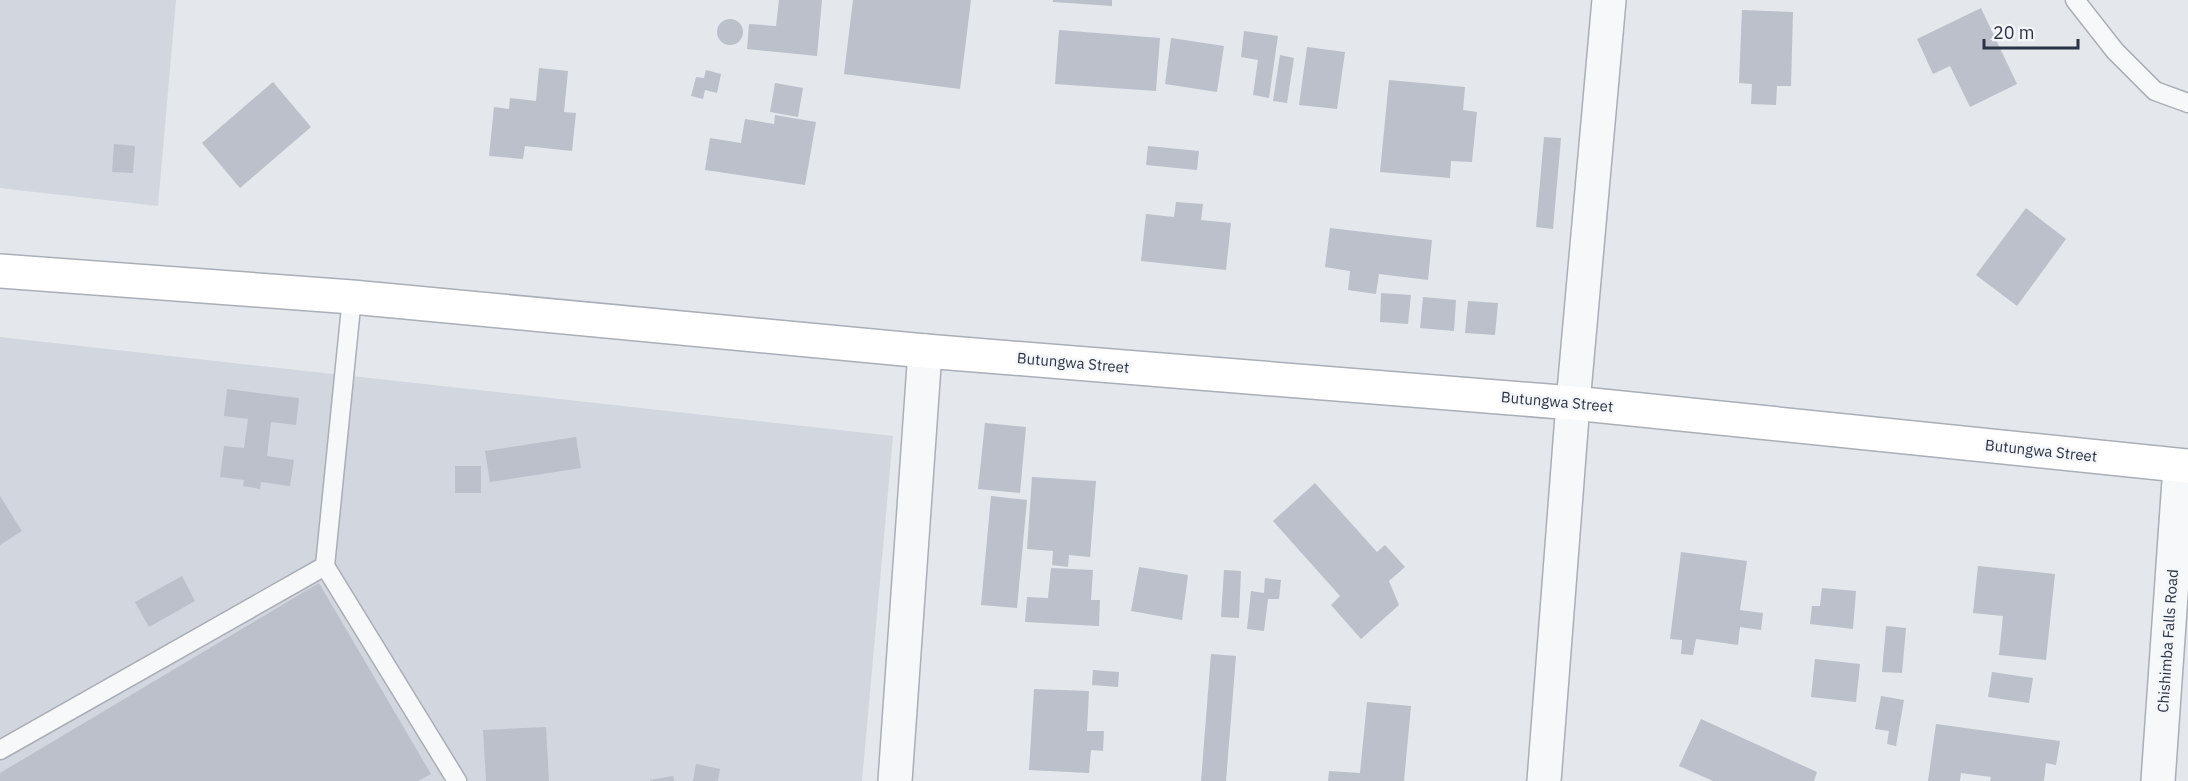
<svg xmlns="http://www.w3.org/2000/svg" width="2188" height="781" font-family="'IBM Plex Sans',sans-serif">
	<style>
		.built { fill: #d2d6de }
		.building { fill: #bbc0ca }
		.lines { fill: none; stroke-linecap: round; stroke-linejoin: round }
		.lane-casing { stroke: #a9aeb7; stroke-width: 21 }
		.street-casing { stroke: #a9aeb7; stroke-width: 36 }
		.secondary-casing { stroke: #a9aeb7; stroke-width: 36 }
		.lane { stroke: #f7f8fa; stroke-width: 18 }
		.street { stroke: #f7f8fa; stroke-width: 33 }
		.secondary { stroke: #fff; stroke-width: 33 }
		.labels { text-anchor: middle; stroke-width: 5; stroke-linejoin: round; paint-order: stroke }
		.street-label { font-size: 15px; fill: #2b3445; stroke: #f4f6f9 }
	</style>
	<rect width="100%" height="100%" fill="#e4e7ec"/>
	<path class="built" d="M0 0H176L158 206 0 188Z
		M0 337 893 436 862 781H0Z"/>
	<path class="building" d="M779 0H822L817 56 747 49 749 24 776 26Z
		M853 0H971L960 89 844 74Z
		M1053 0H1112V6L1053 2Z
		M1981 8 2017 84 1970 107 1950 66 1933 74 1917 39Z
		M1742 10 1793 12 1791 86H1777L1776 105 1751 104 1752 84 1739 83Z
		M717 32a13 13 0 1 1 26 0a13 13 0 1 1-26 0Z
		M1059 30 1160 38 1156 91 1055 84Z
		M1244 31 1278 36 1269 98 1253 95 1258 60 1241 57Z
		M1171 38 1224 46 1217 92 1165 84Z
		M1307 47 1345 52 1337 109 1299 105Z
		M1280 55 1294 58 1287 103 1273 101Z
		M539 68 568 71 564 112 576 113 572 151 525 146 523 159 489 156 494 107 509 109 510 98 536 101Z
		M706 70 721 74 717 93 705 90 703 99 691 96 696 77 704 78Z
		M1389 80 1465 87 1463 110 1477 112 1472 162 1451 161 1450 178 1380 172Z
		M273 82 311 127 240 188 202 143Z
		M775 83 803 88 798 117 770 112Z
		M775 115 816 122 805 185 705 170 710 138 741 143 745 119 774 124Z
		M1544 137 1561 138 1553 229 1536 227Z
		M114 144 135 146 133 173 112 172Z
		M1148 146 1199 151 1197 170 1146 165Z
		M1176 202 1203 204 1201 220 1231 223 1226 270 1141 261 1146 214 1174 217Z
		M2026 208 2066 239 2017 306 1976 275Z
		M1330 228 1432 240 1428 280 1379 274 1376 294 1348 290 1350 271 1325 267Z
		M1381 293 1411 295 1408 324 1380 322Z
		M1423 297 1456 300 1454 331 1420 328Z
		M1468 301 1498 303 1495 335 1465 333Z
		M227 389 299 398 296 425 271 422 267 456 294 460 290 486 261 482 260 489 243 486 244 480 220 477 224 446 244 448 248 419 224 416Z
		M985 423 1026 427 1020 493 978 489Z
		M576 437 581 468 490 482 485 451Z
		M455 466H481V493H455Z
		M1032 477 1096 481 1090 557 1069 555 1068 567 1052 565 1053 551 1027 549Z
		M1315 483 1377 552 1385 545 1405 567 1389 581 1399 605 1361 639 1331 605 1340 596 1273 521Z
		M0 496 22 531 0 545Z
		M991 496 1027 500 1017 608 981 605Z
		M1681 552 1747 561 1740 610 1763 613 1761 630 1740 627 1738 645 1696 639 1693 655 1681 654 1682 640 1670 639Z
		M1978 566 2055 574 2046 660 1999 655 2003 616 1973 613Z
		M1139 567 1188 575 1182 620 1131 611Z
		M1051 568 1093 570 1091 600H1100L1099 626 1025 622 1027 597 1048 598Z
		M1224 570 1241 571 1239 618 1221 617Z
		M182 576 195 601 149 627 135 602Z
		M1265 578 1281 580 1279 599H1268L1264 631 1247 629 1251 591 1264 593Z
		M319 583 431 774 418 781H0V773Z
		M1822 588 1856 591 1853 629 1810 624 1812 606H1820Z
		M1886 626 1906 628 1902 673 1882 672Z
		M1211 654 1236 656 1226 781H1201Z
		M1815 659 1860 664 1856 702 1811 697Z
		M1093 670 1119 672 1118 687 1092 685Z
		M1992 672 2033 678 2029 703 1988 697Z
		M1034 689 1089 691 1087 731H1104L1103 751 1091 750 1089 773 1029 770Z
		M1881 696 1904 700 1896 746 1887 744 1889 731 1875 729Z
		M1367 702 1411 706 1404 781H1328L1329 771 1360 773Z
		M1701 719 1817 772 1814 781H1713L1679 766Z
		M1936 724 2060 741 2056 765 2046 763 2044 781H1990L1991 777 1961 773 1960 781H1928Z
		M546 727 549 781H486L483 730Z
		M696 764 720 769 718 781H693Z
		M673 776 674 781H650V780Z"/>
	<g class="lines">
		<defs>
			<path id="lane" d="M2075 0 2115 51 2155 91 2188 103
				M325 566 457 781
				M0 750 325 566 352 297"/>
			<path id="street" d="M895 781 925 351
				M1544 781 1573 403 1609 0
				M2158 781 2180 466"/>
			<path id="secondary" d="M0 271 352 297 925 351 1573 403 2188 466"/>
		</defs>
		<use href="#lane" class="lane-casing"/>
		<use href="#street" class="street-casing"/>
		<use href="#secondary" class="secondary-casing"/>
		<use href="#lane" class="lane"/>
		<use href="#street" class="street"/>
		<use href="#secondary" class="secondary"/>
	</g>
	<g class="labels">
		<g class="street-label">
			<text transform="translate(1073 363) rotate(5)" y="5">Butungwa Street</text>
			<text transform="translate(1557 402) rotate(5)" y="5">Butungwa Street</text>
			<text transform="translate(2041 451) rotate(6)" y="5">Butungwa Street</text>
			<text transform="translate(2168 641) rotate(-86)" y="5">Chishimba Falls Road</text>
		</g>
	</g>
	<path d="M1984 39v9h94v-9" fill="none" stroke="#2b3445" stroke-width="3"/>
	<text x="1993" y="39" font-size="18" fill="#2b3445" stroke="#f4f6f9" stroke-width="4.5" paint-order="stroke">20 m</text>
</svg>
